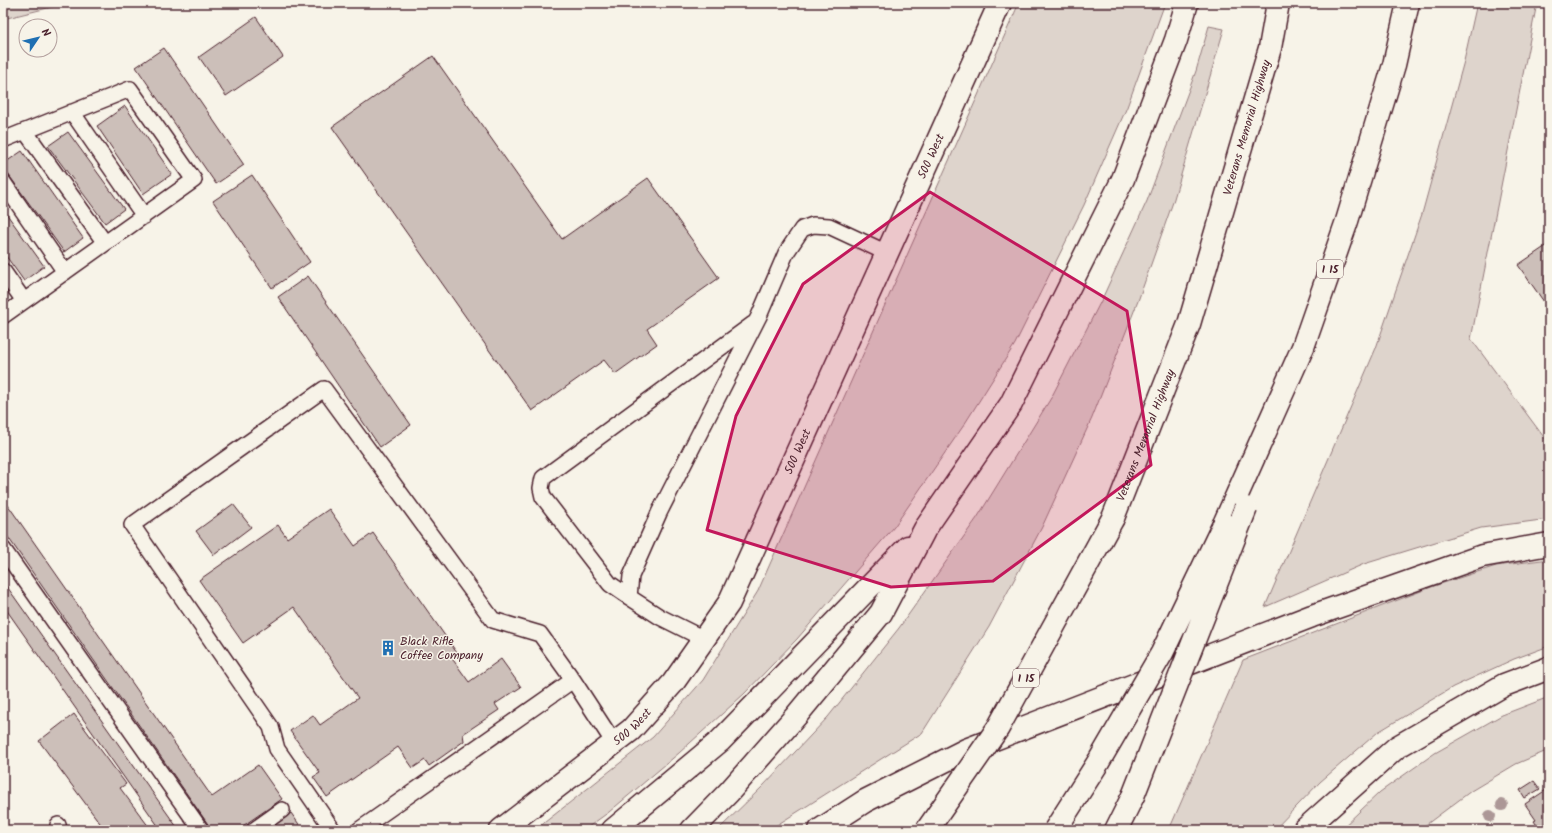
<svg xmlns="http://www.w3.org/2000/svg" width="1552" height="833" font-family="Kalam,sans-serif">
	<style>
		.green { fill: #ded4cc; stroke: #947a7c }
		.building { fill: #ccbfb9; stroke: #4a1f2b }
		.lines { fill: none; stroke-linecap: round; stroke-linejoin: round }
		.lane-casing { stroke: #4a1f2b; stroke-width: 18 }
		.street-casing { stroke: #4a1f2b; stroke-width: 25 }
		.highway-casing { stroke: #4a1f2b; stroke-width: 25 }
		.lane { stroke: #f7f3e8; stroke-width: 15 }
		.street { stroke: #f7f3e8; stroke-width: 22 }
		.highway { stroke: #f7f3e8; stroke-width: 22 }
		.highway-bridge-casing { stroke: #4a1f2b; stroke-width: 25; stroke-linecap: butt }
		.highway-bridge { stroke: #f7f3e8; stroke-width: 22 }
		.tree { fill: #ac9796 }
		.marked { fill: #c2185b; fill-opacity: 0.2; stroke: #c2185b; stroke-width: 3; stroke-linejoin: round }
		.labels { text-anchor: middle; stroke-width: 3; stroke-linejoin: round; paint-order: stroke }
		.shield { fill: #f7f3e8; stroke: #7e5f64; stroke-width: 1 }
		.shield-label { font-size: 11px; font-weight: bold; fill: #4a1f2b }
		.street-label { font-size: 12px; fill: #4a1f2b; stroke: #f7f3e8 }
		.poi-label { font-size: 12px; fill: #4a1f2b; stroke: #f7f3e8; text-anchor: start }
	</style>
	<rect width="100%" height="100%" fill="#f7f3e8"/>
	<filter id="ink" filterUnits="userSpaceOnUse"><feTurbulence type="fractalNoise" baseFrequency=".025" numOctaves="2"/><feDisplacementMap in="SourceGraphic" scale="8" xChannelSelector="R" yChannelSelector="G"/><feConvolveMatrix kernelMatrix="1 2 1 2 8 2 1 2 1" color-interpolation-filters="sRGB"/></filter>
	<g filter="url(#ink)">
		<path class="green" d="M3 3H68L3 19Z
			M1019 3H1165L1127 107 1084 205 1015 344 964 425 894 527 797 639 744 694 679 753 609 812 584 830H535L653 737 703 680 758 591Z
			M1477 3H1537L1471 339 1549 444V519L1481 528 1364 564 1265 607 1376 348 1422 214 1464 61Z
			M1209 26 1224 29 1173 202 1138 301 1092 418 1042 527 989 627 922 733 769 830H718L763 786 828 717 899 628 977 518 1051 398 1102 299 1147 201 1196 71Z
			M1549 559V646L1514 659 1453 687 1378 732 1320 782 1274 830H1169L1243 660 1434 586 1496 566Z
			M1549 697V750L1516 764 1471 791 1419 830H1340L1380 792 1435 753 1502 715Z"/>
		<path class="building" d="M256 17 283 57 226 96 199 57Z
			M164 48 244 165 216 184 136 67Z
			M433 56 562 239 648 178 719 278 647 329 657 344 615 374 604 360 532 411 332 127Z
			M125 106 172 174 143 194 97 126Z
			M68 132 124 209 105 223 48 146Z
			M22 151 83 238 64 252 3 167V164Z
			M252 175 310 262 272 288 213 201Z
			M3 209 44 266 24 281 3 252Z
			M1549 244V309L1518 265Z
			M308 276 411 425 380 447 278 297Z
			M3 498 212 797 258 765 282 799 237 830H212L3 530Z
			M233 504 251 527 214 555 196 531Z
			M329 509 355 546 373 533 457 653 451 657 469 682 501 659 521 687 495 704 499 710 463 734 464 741 429 766 425 760 413 768 398 747 327 797 313 777 320 773 290 731 313 715 320 725 358 698 294 607 243 643 199 580 278 525 287 538Z
			M3 581 179 830H161L3 605Z
			M74 714 126 784 120 788 149 827 145 830H105L39 741Z
			M1534 781 1540 789 1525 798 1520 790Z
			M1549 788V830H1540L1534 821 1536 820 1525 804Z
			M291 813 303 830H268Z"/>
		<g class="lines">
			<defs>
				<path id="lane" d="M72 112 144 216
					M25 131 105 243
					M3 140 130 89 194 180 3 316
					M3 182 65 272
					M3 271 24 301
					M3 549 201 830
					M629 597 610 584 543 497 541 488 543 478 753 324
					M704 639 660 617 629 597 631 576 659 513 759 316 786 253 802 229 813 225 829 226 887 253
					M58 825 59 830
					M254 830 282 810
					M333 830 277 749 271 727 132 525 324 389 493 620 540 634 573 680 614 743
					M359 830 573 680"/>
				<g id="street">
					<path id="s1" d="M501 830 631 730 673 683 729 603 1000 3"/>
				</g>
				<g id="highway">
					<path id="s2" d="M1113 518 1189 324 1270 48 1278 3"/>
					<path d="M1224 524 1303 347 1347 221 1394 65 1408 3"/>
					<path d="M613 830 720 741 908 547"/>
					<path d="M692 830 729 792 796 716 881 613 925 529 1011 404 1123 179 1176 40 1187 3"/>
					<path d="M820 830 865 801 966 750 1312 616 1482 556 1549 544"/>
					<path d="M1116 830 1133 796"/>
					<path d="M1304 830 1397 747 1504 685 1549 668"/>
				</g>
			</defs>
			<use href="#lane" class="lane-casing"/>
			<use href="#street" class="street-casing"/>
			<use href="#highway" class="highway-casing"/>
			<use href="#lane" class="lane"/>
			<use href="#street" class="street"/>
			<use href="#highway" class="highway"/>
			<defs>
				<path id="highway-bridge" d="M1133 796 1246 508
					M927 830 998 728 1113 518
					M1055 830 1099 761 1162 653 1224 524"/>
			</defs>
			<use href="#highway-bridge" class="highway-bridge-casing"/>
			<use href="#highway-bridge" class="highway-bridge"/>
		</g>
		<g class="tree">
			<circle cx="1502" cy="805" r="6"/>
			<circle cx="1490" cy="816" r="6"/>
		</g>
	</g>
	<path class="marked" d="M930 192 1127 311 1151 465 993 581 891 587 707 530 736 416 803 284Z"/>
	<defs>
		<symbol id="building-bare" viewBox="-9 -9 18 18"><path d="M-4-6H4V6H1V3H-1V6H-4ZM-2.5-4.3h1.7v1.8h-1.7ZM.8-4.3h1.7v1.8H.8ZM-2.5-1h1.7V.8h-1.7ZM.8-1h1.7V.8H.8Z" fill="#1f6fb2" stroke="#f7f3e8" stroke-width="2.5" paint-order="stroke"/></symbol>
	</defs>
	<g fill-rule="evenodd">
		<use href="#building-bare" x="377" y="637" width="22" height="22"/>
	</g>
	<g class="labels">
		<g class="shield">
			<rect x="1317" y="260" width="26" height="18" rx="3"/>
			<rect x="1013" y="669" width="26" height="18" rx="3"/>
		</g>
		<g class="shield-label">
			<text x="1330" y="273">I 15</text>
			<text x="1026" y="682">I 15</text>
		</g>
		<g class="street-label">
			<text dy="4" stroke="none"><textPath href="#s2" startOffset="413">Veterans Memorial Highway</textPath></text>
			<text dy="4" stroke="none"><textPath href="#s1" startOffset="815">500 West</textPath></text>
			<text dy="4" stroke="none"><textPath href="#s2" startOffset="89">Veterans Memorial Highway</textPath></text>
			<text dy="4" stroke="none"><textPath href="#s1" startOffset="491">500 West</textPath></text>
			<text dy="4" stroke="none"><textPath href="#s1" startOffset="167">500 West</textPath></text>
		</g>
		<g class="poi-label">
			<text x="400" y="645">Black Rifle<tspan x="400" dy="14">Coffee Company</tspan></text>
		</g>
	</g>
	<rect width="1552" height="833" fill="none" stroke="#f7f3e8" stroke-width="16"/>
	<rect x="8" y="8" width="1536" height="817" fill="none" stroke="#4a1f2b" stroke-width="1.5" filter="url(#ink)"/>
	<g transform="translate(38 38) rotate(55)"><circle r="19" fill="#f7f3e8" stroke="#b29e9c"/>
	<path d="M0-3L7 15L0 10L-7 15Z" fill="#1f6fb2"/>
	<text y="-6" font-size="11" font-weight="bold" text-anchor="middle" fill="#4a1f2b">N</text>
	</g>
</svg>
